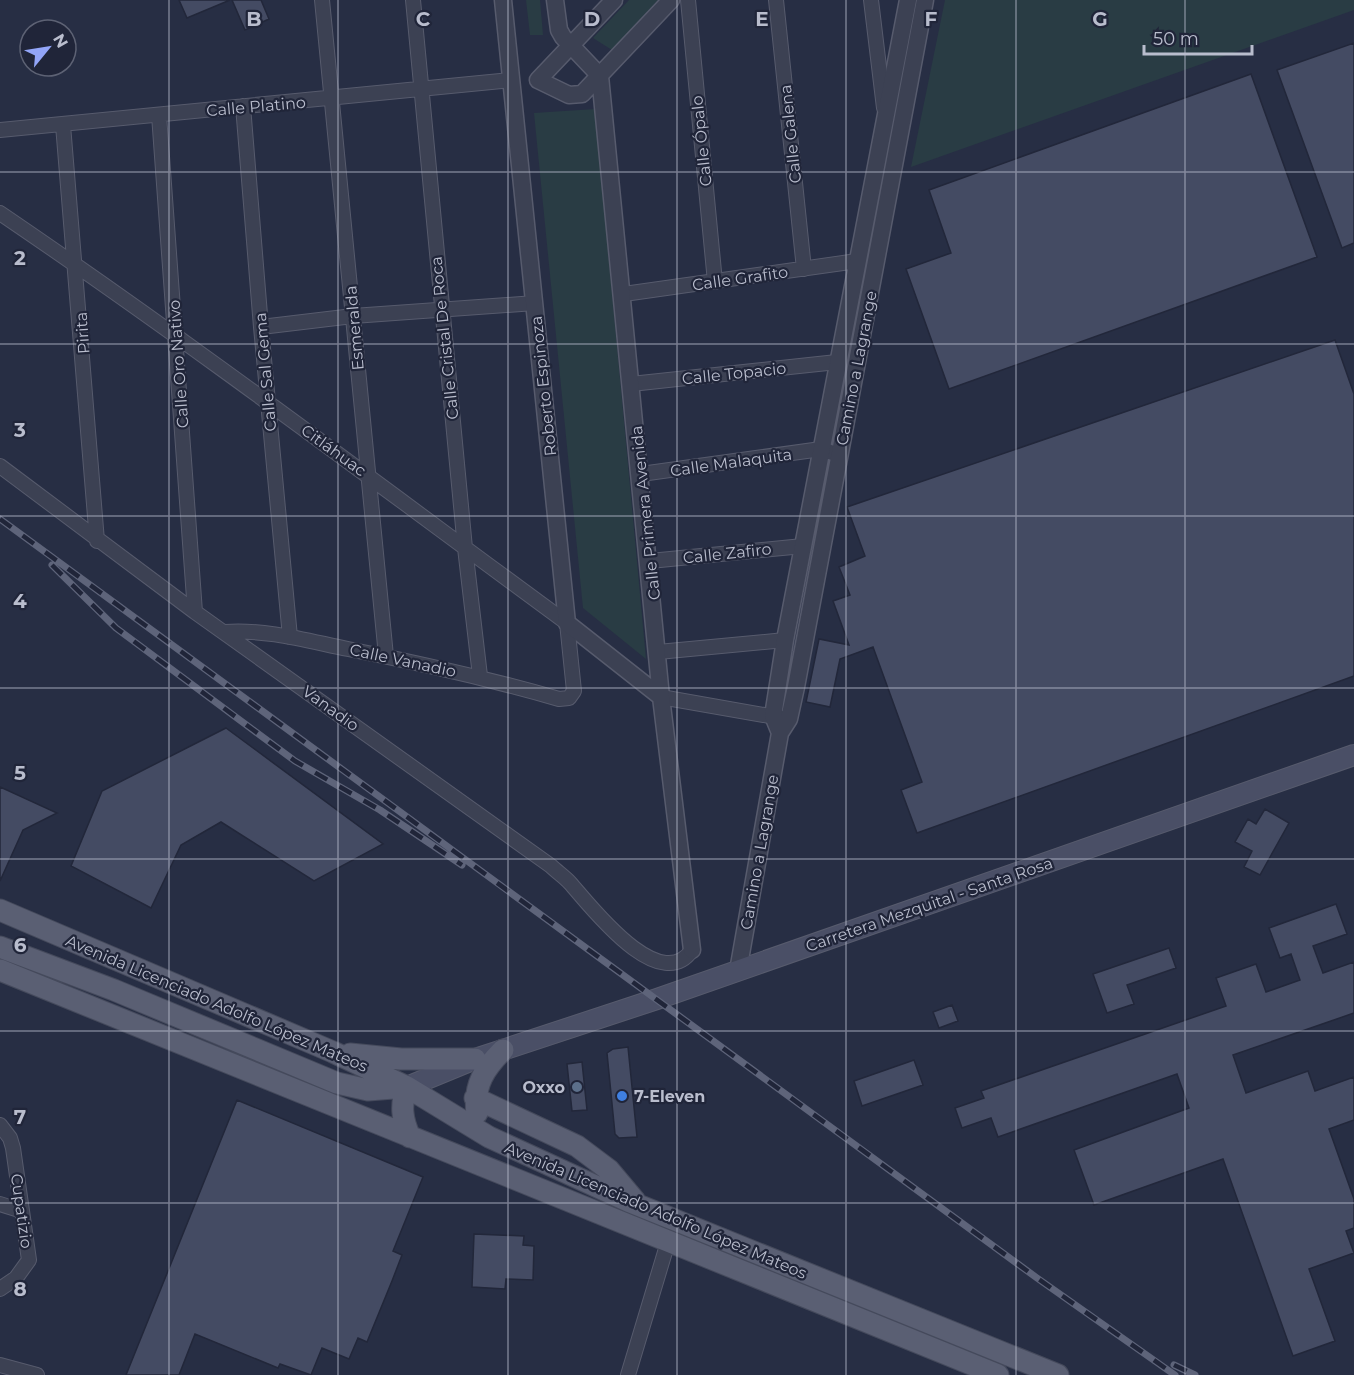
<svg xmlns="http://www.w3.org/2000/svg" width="1354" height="1375" font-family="Montserrat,sans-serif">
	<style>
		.green { fill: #293c44 }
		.building { fill: #444b63; stroke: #22273a; stroke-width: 1.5 }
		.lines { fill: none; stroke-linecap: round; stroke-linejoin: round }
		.minor-casing { stroke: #575b6d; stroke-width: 16 }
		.tertiary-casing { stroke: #575b6d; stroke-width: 19 }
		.secondary-casing { stroke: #575b6d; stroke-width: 22 }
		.primary-casing { stroke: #454a5c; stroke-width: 23 }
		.minor { stroke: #3c4153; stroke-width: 14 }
		.tertiary { stroke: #3c4153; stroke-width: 16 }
		.secondary { stroke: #4a4f66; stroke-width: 20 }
		.primary { stroke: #5a5f73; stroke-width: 21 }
		.rail-casing { stroke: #5e647a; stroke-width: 7 }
		.rail { stroke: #202539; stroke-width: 4.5; stroke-dasharray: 14; stroke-linecap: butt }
		.grid { fill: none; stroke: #b9bdcd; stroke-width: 1.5; stroke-opacity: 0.55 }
		.service-dot { fill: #5c6f8a; stroke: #202539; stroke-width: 2 }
		.shop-dot { fill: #3f7fe0; stroke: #202539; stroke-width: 2 }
		.labels { text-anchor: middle; stroke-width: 4.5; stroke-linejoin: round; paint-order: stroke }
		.street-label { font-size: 16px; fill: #b9bdcd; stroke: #202539 }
		.poi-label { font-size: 16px; font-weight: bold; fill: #b9bdcd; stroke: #202539; text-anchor: end }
		.grid-label { font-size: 20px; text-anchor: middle; font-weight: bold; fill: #b9bdcd; stroke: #202539; stroke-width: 4.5; stroke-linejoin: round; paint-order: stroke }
	</style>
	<rect width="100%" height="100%" fill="#272e44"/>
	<path class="green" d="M526 0H540L543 35H530Z
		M629 0H658L612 50 593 38Z
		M945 0H1354V10L911 167Z
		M595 109 646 659 583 608 534 113Z"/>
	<path class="building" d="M179 0H230L187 18Z
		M232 0H261L269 19 245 30Z
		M1354 43V243L1342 248 1277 70Z
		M1251 74 1317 257 949 389 906 269 951 253 929 190Z
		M1335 340 1354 394V676L917 833 901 790 922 782 873 647 840 659 830 707 806 702 819 639 849 645 833 601 850 595 839 567 865 556 847 507Z
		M226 728 383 844 314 881 221 822 181 845 151 908 71 866 102 791Z
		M0 787 57 813 23 830 0 881Z
		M1265 809 1289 823 1260 875 1244 867 1252 851 1235 842 1248 819 1256 824Z
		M1336 904 1347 934 1313 946 1323 973 1354 962V1013L1233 1055 1246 1093 1308 1071 1315 1091 1354 1077V1120L1329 1129 1354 1199V1228L1346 1231 1354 1253 1309 1269 1335 1341 1293 1356 1223 1159 1094 1205 1074 1150 1189 1108 1177 1074 998 1137 991 1118 962 1128 955 1108 984 1098 981 1091 1226 1006 1216 978 1256 964 1266 992 1300 980 1291 954 1280 958 1269 928Z
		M1169 948 1176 968 1127 985 1134 1004 1107 1013 1093 974Z
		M952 1005 958 1021 939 1028 933 1012Z
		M628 1047 637 1137 619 1138 615 1134 607 1053 613 1049Z
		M914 1060 923 1085 862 1106 854 1081Z
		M582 1062 587 1110 572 1111 567 1064Z
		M237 1100 423 1177 393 1251 402 1255 392 1281 367 1342 358 1338 349 1359 322 1348 311 1375 280 1364 278 1368 195 1334 179 1375H126Z
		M474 1234 524 1236 523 1245 534 1246 533 1280 506 1279 505 1289 472 1287Z"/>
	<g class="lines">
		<defs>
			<path id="minor" d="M322 0 386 656
				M413 0 465 548 480 676
				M688 0 715 282
				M776 0 804 269
				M871 0 884 108
				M243 106 261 327 290 637
				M159 115 195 612
				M63 125 97 541
				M0 130 511 80
				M0 213C193 344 379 485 567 623L574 691 569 698 559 699C489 679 420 663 348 649 308 641 267 629 225 632
				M624 294 857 261
				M261 327 353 316 535 303
				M631 384 837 362
				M0 466 195 612 551 866C557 872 565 877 571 884 592 908 660 996 692 950
				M641 474 821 449 839 455
				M650 561 803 546
				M658 652 785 640
				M661 697 781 718
				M0 1125 10 1138 13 1148 29 1260 16 1278 0 1289
				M0 1204 22 1211
				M0 1365 37 1375
				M628 1375 668 1242"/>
			<path id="tertiary" d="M503 0 567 623 661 697
				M555 0 559 30 563 37 600 76
				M614 0 538 80 569 95 582 94 671 0
				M600 76 661 697 692 950
				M780 733 773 716 785 640 908 0
				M738 971 780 733 789 719 796 687 925 0"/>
			<path id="secondary" d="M407 1087 475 1059 657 999 1354 755"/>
			<path id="primary" d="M0 910 333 1052 407 1087 489 1137 628 1201 1058 1375
				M0 947 114 990 337 1083 368 1090 406 1087
				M0 970 998 1375
				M350 1054 401 1059H475
				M407 1087C400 1105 402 1119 410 1137
				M475 1098 577 1146 609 1170 635 1201
				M477 1113C473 1085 485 1068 503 1050"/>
		</defs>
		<use href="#minor" class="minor-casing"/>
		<use href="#tertiary" class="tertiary-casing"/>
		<use href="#secondary" class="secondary-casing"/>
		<use href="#primary" class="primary-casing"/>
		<use href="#minor" class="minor"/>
		<use href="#tertiary" class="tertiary"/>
		<use href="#secondary" class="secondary"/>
		<use href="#primary" class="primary"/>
		<defs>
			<path id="rail" d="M0 519 1037 1278 1175 1375
				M52 565 116 628 295 761 380 810 462 865
				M1174 1365 1195 1375"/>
		</defs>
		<use href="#rail" class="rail-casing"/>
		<use href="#rail" class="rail"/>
	</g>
	<path class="grid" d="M169 0V1375M338 0V1375M508 0V1375M677 0V1375M846 0V1375M1016 0V1375M1185 0V1375M0 172H1354M0 344H1354M0 516H1354M0 688H1354M0 859H1354M0 1031H1354M0 1203H1354"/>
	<circle class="service-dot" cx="577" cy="1087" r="6"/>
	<circle class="shop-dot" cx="622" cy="1096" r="6"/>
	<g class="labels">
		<g class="street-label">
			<text transform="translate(256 106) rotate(-5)" y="6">Calle Platino</text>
			<text transform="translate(790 134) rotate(-96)" y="6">Calle Galena</text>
			<text transform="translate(701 141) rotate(-96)" y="6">Calle Ópalo</text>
			<text transform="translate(740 278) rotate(-8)" y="6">Calle Grafito</text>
			<text transform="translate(354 328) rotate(-95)" y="6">Esmeralda</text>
			<text transform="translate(82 333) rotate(-94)" y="6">Pirita</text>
			<text transform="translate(444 338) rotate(-96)" y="6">Calle Cristal De Roca</text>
			<text transform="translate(178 364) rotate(-94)" y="6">Calle Oro Nativo</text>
			<text transform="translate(856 368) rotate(-79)" y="6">Camino a Lagrange</text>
			<text transform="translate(265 372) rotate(-95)" y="6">Calle Sal Gema</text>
			<text transform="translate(734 373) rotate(-6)" y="6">Calle Topacio</text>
			<text transform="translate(543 386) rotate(-96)" y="6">Roberto Espinoza</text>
			<text transform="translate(334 450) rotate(36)" y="6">Citláhuac</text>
			<text transform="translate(731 462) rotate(-8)" y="6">Calle Malaquita</text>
			<text transform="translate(645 513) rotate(-96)" y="6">Calle Primera Avenida</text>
			<text transform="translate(727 553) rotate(-6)" y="6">Calle Zafiro</text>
			<text transform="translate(403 660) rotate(12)" y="6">Calle Vanadio</text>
			<text transform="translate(331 708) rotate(36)" y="6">Vanadio</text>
			<text transform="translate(759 852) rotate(-80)" y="6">Camino a Lagrange</text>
			<text transform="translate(929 904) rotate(-19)" y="6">Carretera Mezquital - Santa Rosa</text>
			<text transform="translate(217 1003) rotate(23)" y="6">Avenida Licenciado Adolfo López Mateos</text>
			<text transform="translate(656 1210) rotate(23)" y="6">Avenida Licenciado Adolfo López Mateos</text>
			<text transform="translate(22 1211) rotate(82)" y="6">Cupatizio</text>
		</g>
		<g class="poi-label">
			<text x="565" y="1093">Oxxo</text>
			<text x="634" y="1102" text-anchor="start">7-Eleven</text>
		</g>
	</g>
	<g class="grid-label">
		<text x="254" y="26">B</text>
		<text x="423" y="26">C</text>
		<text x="592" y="26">D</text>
		<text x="762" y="26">E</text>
		<text x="931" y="26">F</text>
		<text x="1100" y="26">G</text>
		<text x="20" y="265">2</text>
		<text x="20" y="437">3</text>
		<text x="20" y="608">4</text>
		<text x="20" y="780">5</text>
		<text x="20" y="952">6</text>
		<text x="20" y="1124">7</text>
		<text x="20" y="1296">8</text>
	</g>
	<g transform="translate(48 48) rotate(60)"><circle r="28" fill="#202539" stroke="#5d6274" stroke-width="1.5"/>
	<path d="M0-4.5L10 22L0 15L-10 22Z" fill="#92a5f8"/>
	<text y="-9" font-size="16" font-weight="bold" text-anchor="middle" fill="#b9bdcd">N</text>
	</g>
	<path d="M1144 45v9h108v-9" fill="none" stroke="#b9bdcd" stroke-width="3"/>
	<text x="1153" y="45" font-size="18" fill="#b9bdcd" stroke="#202539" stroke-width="4.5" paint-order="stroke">50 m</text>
</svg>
